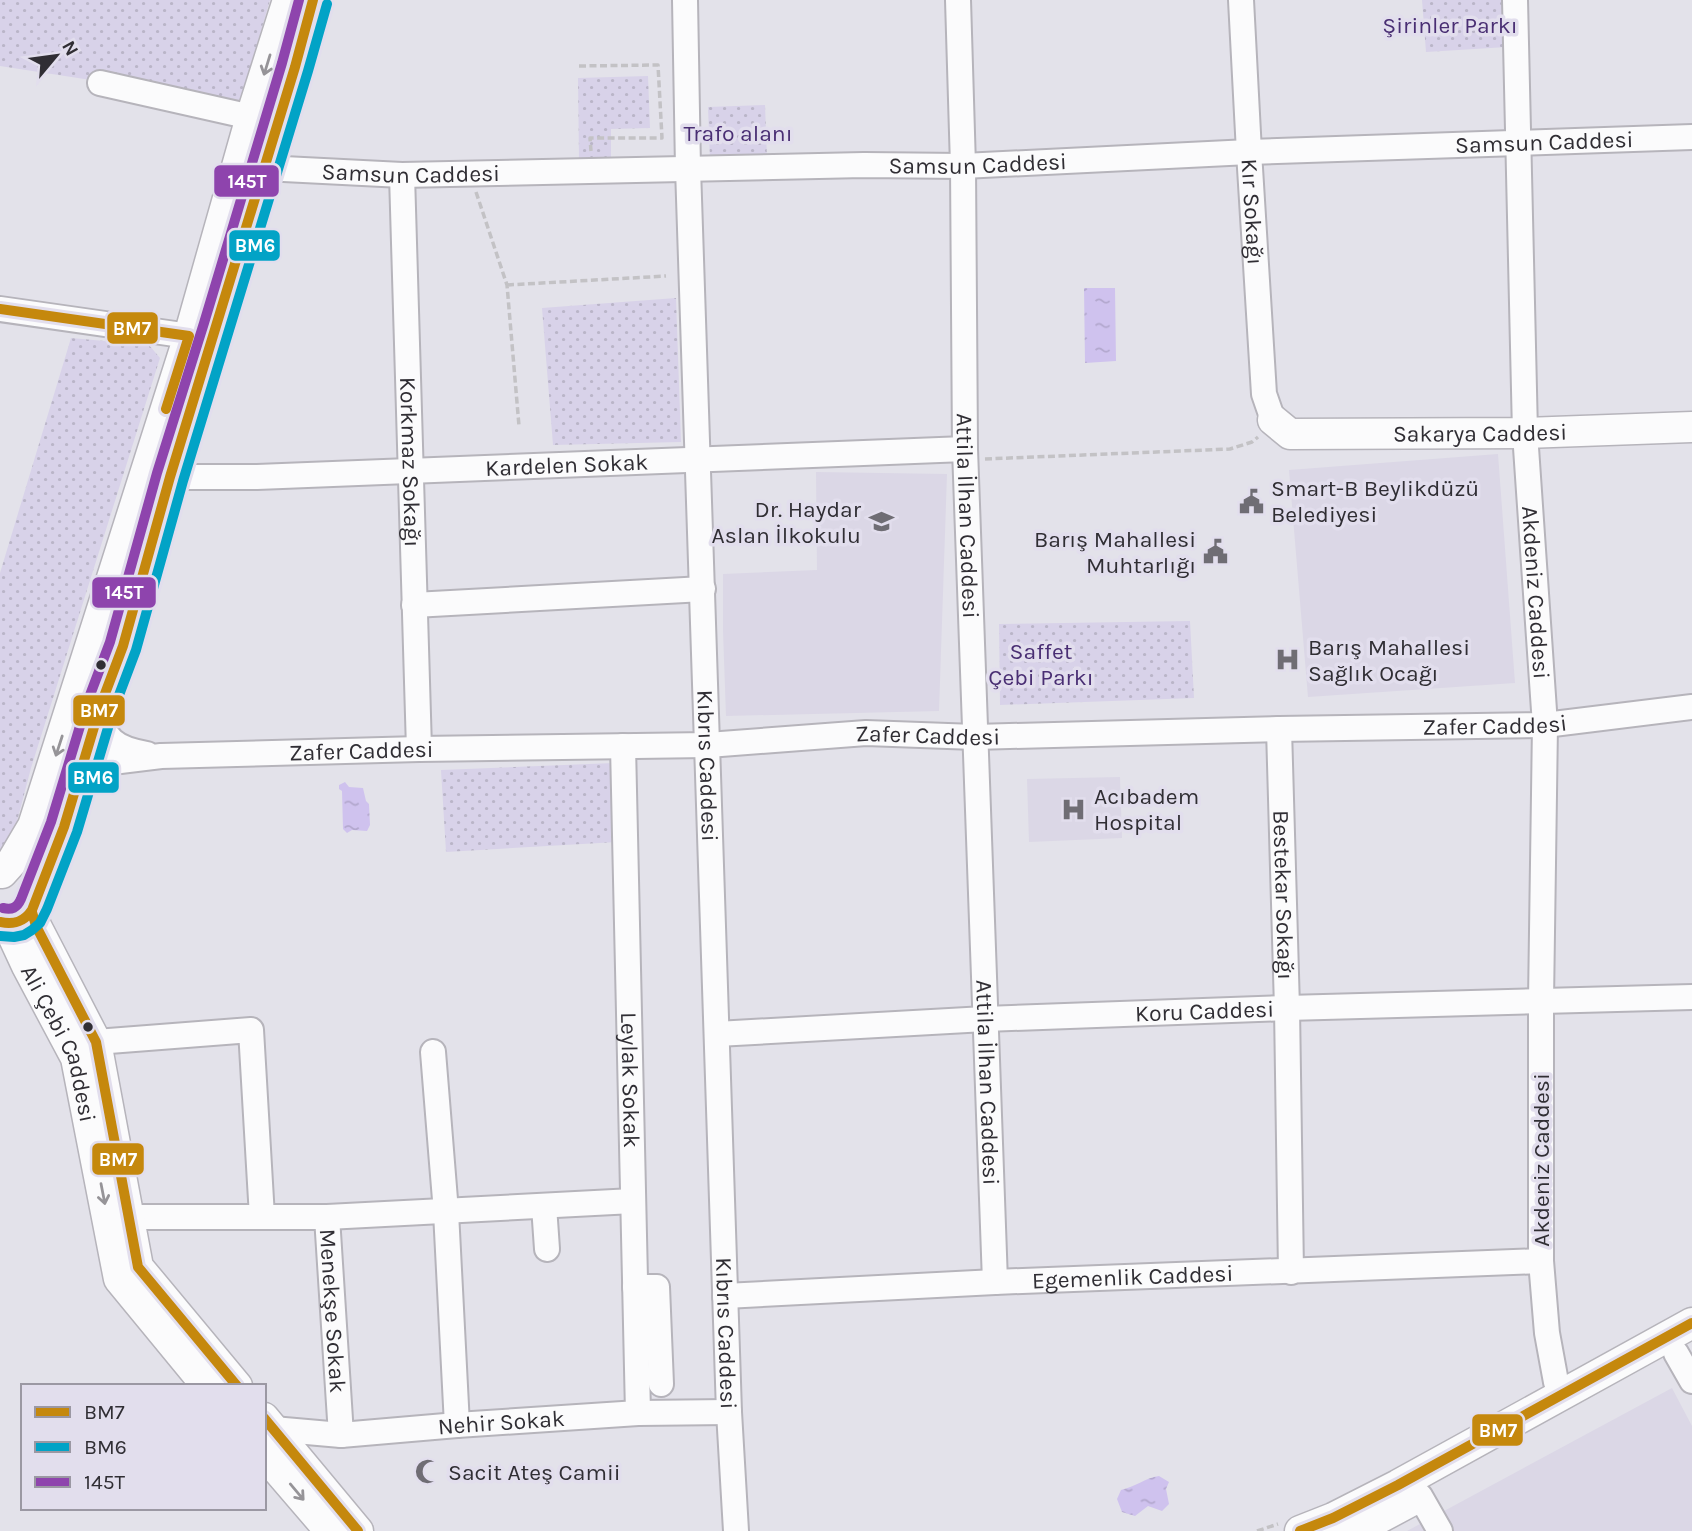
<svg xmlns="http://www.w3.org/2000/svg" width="1692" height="1531" font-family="Karla,sans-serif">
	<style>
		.built { fill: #dbd7e6 }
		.park { fill: url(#park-dots) }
		.water { fill: url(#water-ripples) }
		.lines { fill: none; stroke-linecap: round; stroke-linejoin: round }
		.minor-casing { stroke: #b6b4bb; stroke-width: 28 }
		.major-casing { stroke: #b6b4bb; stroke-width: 33 }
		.path { stroke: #c3c2c5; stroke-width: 3.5; stroke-dasharray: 7 3.5; stroke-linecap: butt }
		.minor { stroke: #fbfbfc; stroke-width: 24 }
		.major { stroke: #fbfbfc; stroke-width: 30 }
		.bus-1-casing { stroke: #e2deed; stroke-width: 16 }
		.bus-2-casing { stroke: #e2deed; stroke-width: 16 }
		.bus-3-casing { stroke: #e2deed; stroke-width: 16 }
		.bus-1 { stroke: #c5880d; stroke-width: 10 }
		.bus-2 { stroke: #02a3c6; stroke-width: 10 }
		.bus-3 { stroke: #8e44ad; stroke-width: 10 }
		.oneway { stroke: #969498 }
		.bus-dot { fill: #302e34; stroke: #e2deed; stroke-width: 2.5 }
		.labels { text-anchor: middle; stroke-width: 7; stroke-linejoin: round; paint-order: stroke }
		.park-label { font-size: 23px; fill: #492e73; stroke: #e2deed }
		.street-label { font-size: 23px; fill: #302e34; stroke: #e2deed }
		.poi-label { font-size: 23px; fill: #302e34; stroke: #e2deed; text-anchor: start }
		.line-badge { stroke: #e2deed; stroke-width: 2.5 }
		.badge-label { font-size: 19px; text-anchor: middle; font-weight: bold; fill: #fff }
	</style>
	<defs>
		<pattern id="park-dots" width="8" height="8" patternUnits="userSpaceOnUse" patternTransform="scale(1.75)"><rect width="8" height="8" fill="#d8d2e9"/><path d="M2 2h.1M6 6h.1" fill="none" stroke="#bab5c8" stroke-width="1.8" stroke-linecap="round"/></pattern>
		<pattern id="water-ripples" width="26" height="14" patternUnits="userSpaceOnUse" patternTransform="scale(1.75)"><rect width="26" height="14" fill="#cfc2ee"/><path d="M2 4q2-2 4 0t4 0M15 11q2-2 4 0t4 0" fill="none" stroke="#b2a7cd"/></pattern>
	</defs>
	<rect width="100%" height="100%" fill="#e3e2ea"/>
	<path class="built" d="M1498 454 1515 683 1308 697 1289 470Z
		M816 472 947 474 939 711 726 716 723 631V574L817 570Z
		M1120 777 1122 838 1029 842 1027 779Z
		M1672 1388 1692 1426V1531H1407Z"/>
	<path class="park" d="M0 0H270L240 103 0 66Z
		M1422 0H1503L1507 47 1426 52Z
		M648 76 650 128 611 129V158L579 159 578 78Z
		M765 105 767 158 710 160 708 107Z
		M676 298 681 442 553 445 542 308Z
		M71 338 149 345 160 358 31 768 10 848 0 854V573Z
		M1190 621 1194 698 1000 705 999 624Z
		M614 763 617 842 446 852 441 770Z"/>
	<path class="water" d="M1084 288H1115L1116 361 1085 363Z
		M345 782 349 787 363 788 366 801 369 804 370 825 367 831 352 830 347 833 343 829 342 791 339 789V785Z
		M1159 1476 1169 1482 1166 1489 1169 1504 1162 1511 1148 1506 1135 1516 1122 1512 1117 1499 1121 1490C1135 1487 1145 1478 1159 1476Z"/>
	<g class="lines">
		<defs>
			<g id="minor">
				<path id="s1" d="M685 0 688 168 729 1412 736 1531"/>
				<path id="s2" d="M958 0 963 166 965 449 995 1282"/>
				<path id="s3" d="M1241 0 1249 152 1264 394 1273 420"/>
				<path id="s4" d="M1515 0 1525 433 1545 725 1541 1001V1261L1547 1333 1556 1382 1561 1395"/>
				<path d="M100 83 251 117"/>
				<path id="s5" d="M264 168 402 175 864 165 963 166 1249 152 1692 137"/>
				<path id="s6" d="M402 175 419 749"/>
				<path d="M0 309 189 336"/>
				<path id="s7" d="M170 477H257L965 449"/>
				<path d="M414 605 703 589"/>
				<path d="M100 707C101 739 116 749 147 754"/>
				<path id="s8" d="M1279 729 1287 1008 1291 1272"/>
				<path id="s9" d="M623 746 638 1413"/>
				<path id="s10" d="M78 776 91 768 104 763 161 756 419 749 708 745 866 733 975 737 1279 729 1545 725 1692 707"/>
				<path id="s11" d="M717 1034 985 1019 1287 1008 1692 997"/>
				<path d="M96 1042 251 1030 262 1217"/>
				<path d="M433 1052 446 1212 457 1425"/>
				<path d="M544 1206 547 1249"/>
				<path id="s12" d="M129 1217H327L341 1435"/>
				<path d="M327 1217 633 1201"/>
				<path d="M635 1287H657L661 1384"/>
				<path id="s13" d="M725 1296 995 1282 1541 1261"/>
				<path d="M1676 1353 1692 1381"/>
				<path id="s14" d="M273 1429 341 1435 457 1425 638 1413 729 1412"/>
				<path d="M1420 1496 1440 1531"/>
			</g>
			<g id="major">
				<path id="s15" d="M1273 420 1290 434 1525 433 1692 427"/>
				<path d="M2 873 11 863 33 826 189 336 251 117 288 0"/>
				<path d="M32 912 36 926 96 1042 138 1267 237 1386"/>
				<path d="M0 922C19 928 33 916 36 897L64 827 100 707 123 646 170 477 217 327 295 67 313 0"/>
				<path id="s16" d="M8 925 27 966 76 1058 119 1279 207 1386"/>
				<path d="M264 1418 358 1531"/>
				<path d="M264 1454 330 1531"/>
				<path d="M1300 1531 1333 1518 1398 1485 1692 1323"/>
				<path d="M1355 1531 1413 1500"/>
			</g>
		</defs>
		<use href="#minor" class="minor-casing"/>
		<use href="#major" class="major-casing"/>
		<path class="path" d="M579 66 658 65 662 138H590L591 151
			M476 192 507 285 519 426
			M507 285 666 276
			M985 459 1230 449 1252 442 1258 437
			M1257 1531 1278 1524"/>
		<use href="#minor" class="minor"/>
		<use href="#major" class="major"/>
		<defs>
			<path id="bus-1" d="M0 309 189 336 166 409
				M32 912 36 926 96 1042 138 1267 237 1386
				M0 922C14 925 24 922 32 910L64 827 100 707 123 646 170 477 295 67 313 0
				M264 1418 358 1531
				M1300 1531 1333 1518 1398 1485 1692 1323"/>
			<path id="bus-2" d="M0 936 14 937 24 935 32 930 40 923 47 909 77 832 113 711 136 650 183 481 308 71 327 4"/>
			<path id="bus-3" d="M3 908C12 910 17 908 21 899L51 822 87 703 110 642 157 473 204 323 282 63 299 0"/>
		</defs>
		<use href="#bus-1" class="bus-1-casing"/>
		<use href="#bus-2" class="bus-2-casing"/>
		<use href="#bus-3" class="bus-3-casing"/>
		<use href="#bus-1" class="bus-1"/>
		<use href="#bus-2" class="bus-2"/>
		<use href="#bus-3" class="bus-3"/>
	</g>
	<defs><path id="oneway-shaft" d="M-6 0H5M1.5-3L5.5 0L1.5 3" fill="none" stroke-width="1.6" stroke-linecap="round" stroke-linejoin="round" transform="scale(1.75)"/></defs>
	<g class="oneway">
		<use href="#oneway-shaft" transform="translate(267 65) rotate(107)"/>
		<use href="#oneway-shaft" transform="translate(59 746) rotate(108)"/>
		<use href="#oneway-shaft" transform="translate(103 1194) rotate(79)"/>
		<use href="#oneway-shaft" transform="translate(297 1492) rotate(50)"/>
	</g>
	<defs>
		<symbol id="civic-bare" viewBox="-9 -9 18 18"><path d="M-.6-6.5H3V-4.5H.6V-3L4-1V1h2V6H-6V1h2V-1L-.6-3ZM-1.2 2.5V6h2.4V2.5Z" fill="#6f6d74" stroke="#e2deed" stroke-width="2.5" paint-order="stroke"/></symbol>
		<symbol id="school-bare" viewBox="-9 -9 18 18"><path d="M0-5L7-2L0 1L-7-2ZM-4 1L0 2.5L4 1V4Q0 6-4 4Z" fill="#6f6d74" stroke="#e2deed" stroke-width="2.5" paint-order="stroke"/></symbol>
		<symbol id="hospital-bare" viewBox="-9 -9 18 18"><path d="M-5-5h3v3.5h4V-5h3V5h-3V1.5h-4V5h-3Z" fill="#6f6d74" stroke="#e2deed" stroke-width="2.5" paint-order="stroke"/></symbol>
		<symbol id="mosque-bare" viewBox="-9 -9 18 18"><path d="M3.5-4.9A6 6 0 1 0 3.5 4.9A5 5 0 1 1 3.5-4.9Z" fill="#6f6d74" stroke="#e2deed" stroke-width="2.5" paint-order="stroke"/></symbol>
	</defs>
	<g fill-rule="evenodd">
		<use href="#civic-bare" x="1234" y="484" width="35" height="35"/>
		<use href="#school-bare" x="864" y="504" width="35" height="35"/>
		<use href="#civic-bare" x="1198" y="534" width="35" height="35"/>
		<use href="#hospital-bare" x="1270" y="642" width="35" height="35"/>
		<use href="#hospital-bare" x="1056" y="792" width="35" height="35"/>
		<use href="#mosque-bare" x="410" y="1454" width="35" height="35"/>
	</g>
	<g class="bus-dot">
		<circle cx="101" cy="665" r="6"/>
		<circle cx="88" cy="1027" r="6"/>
	</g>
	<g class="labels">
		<g class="park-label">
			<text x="1450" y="33">Şirinler Parkı</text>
			<text x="738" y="141">Trafo alanı</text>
			<text x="1041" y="659">Saffet<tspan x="1041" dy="26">Çebi Parkı</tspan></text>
		</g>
		<g class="street-label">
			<text dy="8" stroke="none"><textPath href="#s5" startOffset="1281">Samsun Caddesi</textPath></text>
			<text dy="8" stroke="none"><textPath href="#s5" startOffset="714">Samsun Caddesi</textPath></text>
			<text dy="8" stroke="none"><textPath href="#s5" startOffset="147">Samsun Caddesi</textPath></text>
			<text dy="8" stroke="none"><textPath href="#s3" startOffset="212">Kır Sokağı</textPath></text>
			<text dy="8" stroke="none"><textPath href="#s15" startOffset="212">Sakarya Caddesi</textPath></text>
			<text dy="8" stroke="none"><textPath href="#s6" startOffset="287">Korkmaz Sokağı</textPath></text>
			<text dy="8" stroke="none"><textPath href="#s7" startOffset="397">Kardelen Sokak</textPath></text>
			<text dy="8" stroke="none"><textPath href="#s2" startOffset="516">Attila İlhan Caddesi</textPath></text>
			<text dy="8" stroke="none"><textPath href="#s4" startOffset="593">Akdeniz Caddesi</textPath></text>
			<text dy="8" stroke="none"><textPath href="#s10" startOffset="1421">Zafer Caddesi</textPath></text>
			<text dy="8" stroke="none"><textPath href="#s10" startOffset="854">Zafer Caddesi</textPath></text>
			<text dy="8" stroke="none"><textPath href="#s10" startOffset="287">Zafer Caddesi</textPath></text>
			<text dy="8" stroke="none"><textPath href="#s1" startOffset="766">Kıbrıs Caddesi</textPath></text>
			<text dy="8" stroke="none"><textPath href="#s8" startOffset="166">Bestekar Sokağı</textPath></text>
			<text dy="8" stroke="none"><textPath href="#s11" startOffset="488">Koru Caddesi</textPath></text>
			<text dy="8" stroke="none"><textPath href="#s16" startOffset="130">Ali Çebi Caddesi</textPath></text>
			<text dy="8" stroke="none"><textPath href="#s9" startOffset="334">Leylak Sokak</textPath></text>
			<text dy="8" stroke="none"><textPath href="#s2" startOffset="1083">Attila İlhan Caddesi</textPath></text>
			<text transform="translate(1541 1160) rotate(-90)" y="8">Akdeniz Caddesi</text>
			<text dy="8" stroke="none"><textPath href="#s13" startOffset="408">Egemenlik Caddesi</textPath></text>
			<text dy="8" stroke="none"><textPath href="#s12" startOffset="292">Menekşe Sokak</textPath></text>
			<text dy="8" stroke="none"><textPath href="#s1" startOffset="1334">Kıbrıs Caddesi</textPath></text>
			<text dy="8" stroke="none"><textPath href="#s14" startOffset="229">Nehir Sokak</textPath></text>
		</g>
		<g class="poi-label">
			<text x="1271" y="496">Smart-B Beylikdüzü<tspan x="1271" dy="26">Belediyesi</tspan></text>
			<text x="861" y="517" text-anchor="end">Dr. Haydar<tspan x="861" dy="26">Aslan İlkokulu</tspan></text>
			<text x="1196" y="547" text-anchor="end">Barış Mahallesi<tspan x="1196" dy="26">Muhtarlığı</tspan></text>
			<text x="1308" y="655">Barış Mahallesi<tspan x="1308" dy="26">Sağlık Ocağı</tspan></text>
			<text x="1094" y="804">Acıbadem<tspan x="1094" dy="26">Hospital</tspan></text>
			<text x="448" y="1480">Sacit Ateş Camii</text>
		</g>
	</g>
	<g class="line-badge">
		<rect x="213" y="164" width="67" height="34" rx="7" fill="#8e44ad"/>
		<rect x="228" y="229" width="53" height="33" rx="7" fill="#02a3c6"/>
		<rect x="106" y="311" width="53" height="34" rx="7" fill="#c5880d"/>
		<rect x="91" y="576" width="66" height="33" rx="7" fill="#8e44ad"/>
		<rect x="72" y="694" width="54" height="33" rx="7" fill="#c5880d"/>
		<rect x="67" y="761" width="53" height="33" rx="7" fill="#02a3c6"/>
		<rect x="91" y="1142" width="54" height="34" rx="7" fill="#c5880d"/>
		<rect x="1471" y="1413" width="53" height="34" rx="7" fill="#c5880d"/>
	</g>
	<g class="badge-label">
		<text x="247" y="188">145T</text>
		<text x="255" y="252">BM6</text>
		<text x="132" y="335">BM7</text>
		<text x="124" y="599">145T</text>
		<text x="99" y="717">BM7</text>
		<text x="93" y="784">BM6</text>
		<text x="118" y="1166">BM7</text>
		<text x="1498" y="1437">BM7</text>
	</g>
	<rect x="21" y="1384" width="245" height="126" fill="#e2deed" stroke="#9b98a3" stroke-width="2"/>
	<rect x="35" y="1407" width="35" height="10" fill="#c5880d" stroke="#9b98a3" stroke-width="2"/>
	<text x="84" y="1419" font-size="21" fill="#302e34">BM7</text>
	<rect x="35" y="1442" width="35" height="10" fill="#02a3c6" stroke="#9b98a3" stroke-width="2"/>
	<text x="84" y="1454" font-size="21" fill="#302e34">BM6</text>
	<rect x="35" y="1477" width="35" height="10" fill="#8e44ad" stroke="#9b98a3" stroke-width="2"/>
	<text x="84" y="1489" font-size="21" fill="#302e34">145T</text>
	<g transform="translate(56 56) rotate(61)" stroke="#e2deed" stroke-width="5" paint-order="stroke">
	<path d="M0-5L12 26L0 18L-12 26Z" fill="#302e34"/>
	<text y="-10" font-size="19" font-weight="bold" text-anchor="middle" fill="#302e34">N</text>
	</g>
</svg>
